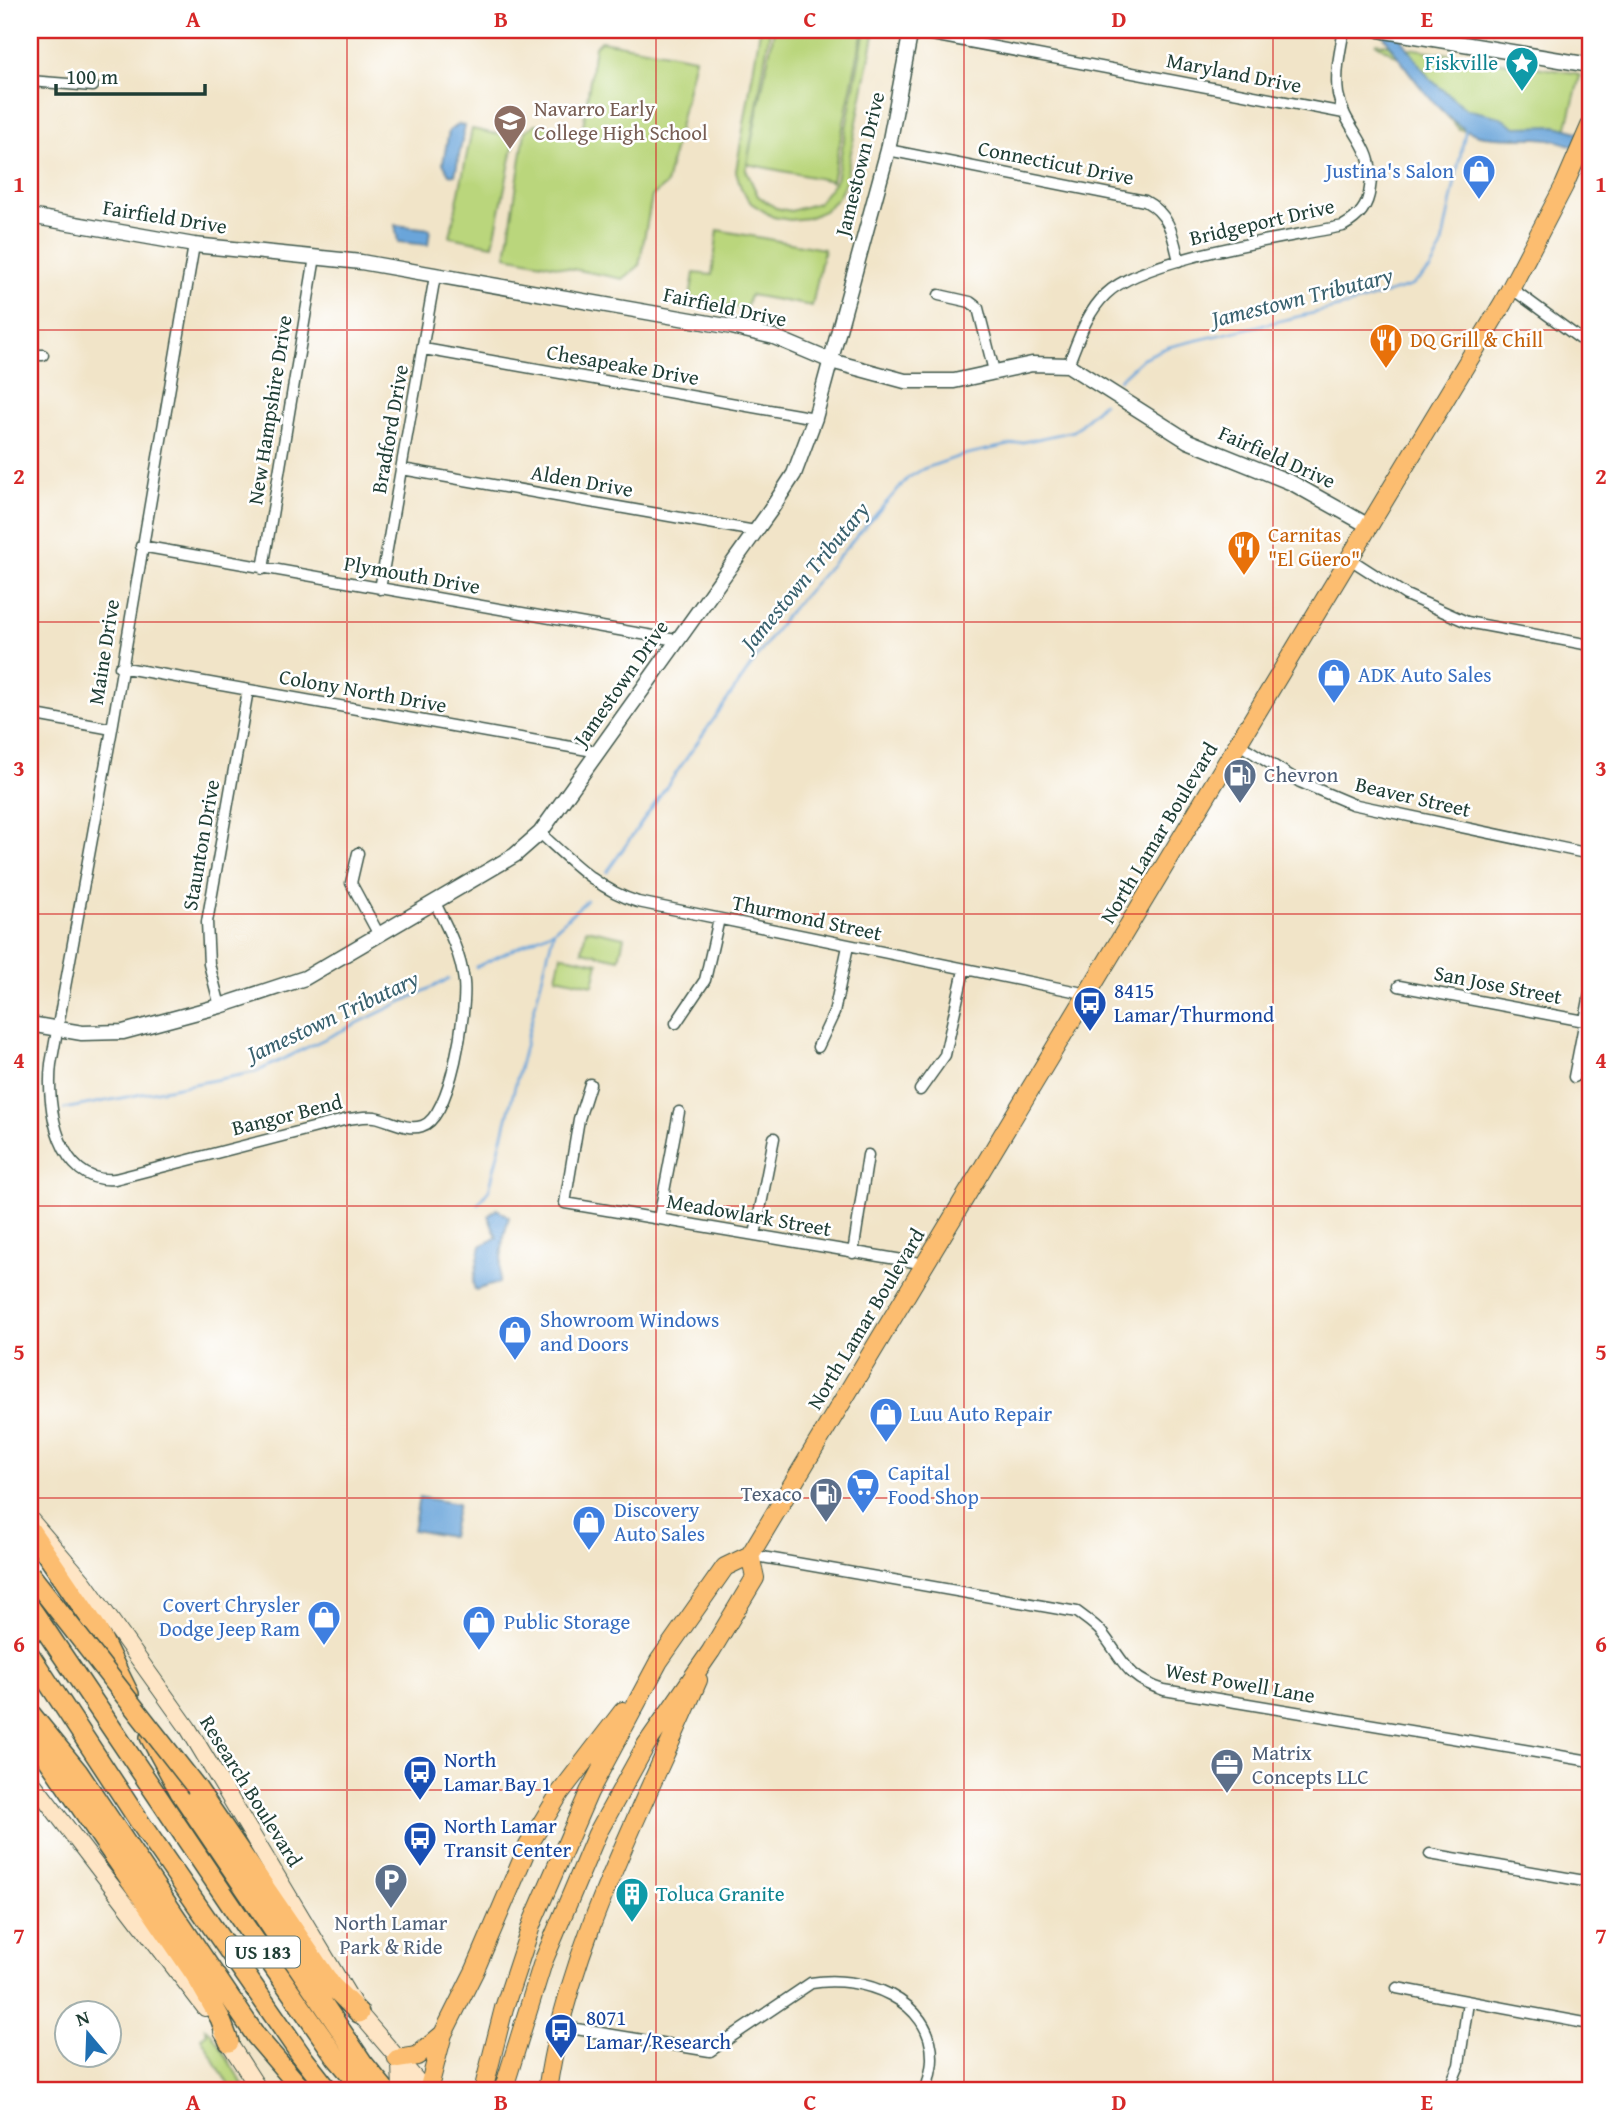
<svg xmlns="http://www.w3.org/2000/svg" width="1620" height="2121" font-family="'Gentium Book Plus',serif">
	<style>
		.green { fill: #bad67c; stroke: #6c8a58; stroke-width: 2 }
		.water { fill: #6aa5da; stroke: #447187; stroke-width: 2 }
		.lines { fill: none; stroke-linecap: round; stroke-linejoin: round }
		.stream { stroke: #6aa5da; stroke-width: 2.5 }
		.minor-casing { stroke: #3e564a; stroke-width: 13 }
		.tertiary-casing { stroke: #3e564a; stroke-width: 17 }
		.secondary-casing { stroke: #3e564a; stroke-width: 18 }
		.primary-casing { stroke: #3e564a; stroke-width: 20 }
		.motorway-casing { stroke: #3e564a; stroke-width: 22 }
		.minor { stroke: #fff; stroke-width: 10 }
		.tertiary { stroke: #fff; stroke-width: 14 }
		.secondary { stroke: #fee5c5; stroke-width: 16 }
		.primary { stroke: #fcbd6f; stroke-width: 18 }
		.motorway { stroke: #fcbd6f; stroke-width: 19 }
		.motorway-bridge-casing { stroke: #3e564a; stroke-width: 22; stroke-linecap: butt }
		.motorway-bridge { stroke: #fcbd6f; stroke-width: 19 }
		.grid { fill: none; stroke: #d62828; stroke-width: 2; stroke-opacity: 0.55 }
		.labels { text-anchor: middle; stroke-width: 5; stroke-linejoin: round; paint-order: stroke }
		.shield { fill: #fff; stroke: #627771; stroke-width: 2 }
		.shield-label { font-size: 19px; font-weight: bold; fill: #1f3d34 }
		.culture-label { font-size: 21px; fill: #0d838f; stroke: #fff; text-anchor: end }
		.street-label { font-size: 21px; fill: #1f3d34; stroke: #fff }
		.education-label { font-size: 21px; fill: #785e54; stroke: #fff; text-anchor: start }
		.shop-label { font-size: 21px; fill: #366cbe; stroke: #fff; text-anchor: start }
		.food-label { font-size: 21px; fill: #c56008; stroke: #fff; text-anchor: start }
		.service-label { font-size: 21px; fill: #4e5e75; stroke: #fff; text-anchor: start }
		.transit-label { font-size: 21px; fill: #164399; stroke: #fff; text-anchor: start }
		.water-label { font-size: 23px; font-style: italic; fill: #39616e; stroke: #fff }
		.neatline { fill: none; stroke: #d62828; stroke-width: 2.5 }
		.grid-label { font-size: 23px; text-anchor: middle; font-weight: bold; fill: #d62828 }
	</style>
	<rect width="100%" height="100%" fill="#fff"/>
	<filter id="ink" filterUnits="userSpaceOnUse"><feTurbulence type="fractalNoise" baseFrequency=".0143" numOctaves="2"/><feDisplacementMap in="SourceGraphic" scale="14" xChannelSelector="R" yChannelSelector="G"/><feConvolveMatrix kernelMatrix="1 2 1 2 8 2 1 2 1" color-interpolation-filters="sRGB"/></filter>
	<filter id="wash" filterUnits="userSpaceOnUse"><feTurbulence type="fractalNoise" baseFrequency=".00686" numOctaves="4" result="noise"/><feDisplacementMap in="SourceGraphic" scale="28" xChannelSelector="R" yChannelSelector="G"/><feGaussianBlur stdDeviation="1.57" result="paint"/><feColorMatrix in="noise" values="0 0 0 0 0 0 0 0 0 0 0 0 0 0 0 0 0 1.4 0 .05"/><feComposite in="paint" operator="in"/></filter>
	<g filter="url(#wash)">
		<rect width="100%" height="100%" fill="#f1e4c8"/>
		<path class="green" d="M760 30H770L746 170 758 196 776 208 791 211 818 203 836 180 865 30H875L845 183 837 199 824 211 808 218 790 220 773 217 751 203 741 188 736 171Z
			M774 30H863L832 181 747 164Z
			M601 41 695 58 666 185 652 196 639 266 623 279 506 256 525 131 536 124 582 134 595 46Z
			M1375 43 1575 73 1580 76 1565 134 1516 138 1459 129 1425 91 1406 62Z
			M472 129 515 138 493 245 450 237Z
			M718 230 824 249 812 306 750 295 746 309 690 298 694 273 712 275Z
			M586 929 624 937 619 959 582 951Z
			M561 955 598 963 593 985 556 977Z
			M205 2028 211 2032 247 2091H232L201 2037 207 2033Z"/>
		<path class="water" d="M1380 30H1395L1430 79 1466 109 1500 117 1516 127 1556 126 1590 135V152C1577 148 1563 141 1549 139 1526 136 1502 140 1479 135 1444 127 1399 59 1380 30Z
			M458 124 465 126 455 175 449 174 443 163 449 131Z
			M395 225 430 229 428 245 398 242Z
			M497 1209 509 1217 503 1239 499 1283 475 1290 473 1283 481 1246 497 1237 488 1216Z
			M419 1497 458 1504 451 1537 413 1530Z"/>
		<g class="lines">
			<path class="stream" d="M1119 380 1143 358 1168 347 1348 305 1411 286 1430 270 1441 249 1466 128
				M607 872 785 617 908 478 923 469 963 455 1074 431 1103 403
				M476 967 554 930 587 900
				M64 1109 256 1072 449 979
				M30 1127 37 1123
				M478 1204 489 1190 554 930"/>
		</g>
	</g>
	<g filter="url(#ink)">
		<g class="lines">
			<defs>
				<path id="minor" d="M911 31 1344 113
					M30 81 93 86
					M888 150 1145 201C1170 214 1173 236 1179 261
					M194 245 112 729 51 1064C46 1106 58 1185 115 1179L348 1119C357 1118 366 1116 375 1117 390 1120 407 1131 422 1126 451 1118 467 1010 464 982 461 953 447 927 434 901
					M1511 288 1590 346
					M939 295 970 302 978 308 994 371
					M424 349 815 418
					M30 355H43
					M1068 365C1078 341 1086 313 1106 294 1144 257 1287 238 1343 226 1359 217 1368 207 1370 188 1377 145 1345 132 1338 94 1335 73 1340 51 1344 30
					M402 469 755 531
					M141 546 676 640
					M1350 559 1406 595 1467 622 1590 645
					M263 569 315 257
					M380 589 435 276
					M120 667 599 752
					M30 714 112 729
					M1239 744 1300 782 1352 804 1590 854
					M540 833C570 860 598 890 638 902L1088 994
					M358 853 351 883 378 933
					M1399 986 1590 1022
					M220 1006 209 964 207 922 248 690
					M676 1023 705 980 719 919
					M818 1047 834 1013 848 946
					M1574 1077 1590 994
					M590 1084 579 1119 565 1203 926 1264
					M920 1090 945 1055 964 970
					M659 1218 679 1112
					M755 1235 774 1138
					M853 1253 868 1155
					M750 1555 1077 1612C1085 1618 1096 1625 1102 1633 1124 1661 1126 1678 1164 1690L1590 1761
					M1430 1854 1590 1882
					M1397 1988 1590 2024
					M558 2026 710 2051 811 1983C861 1974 933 1999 932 2059 932 2070 928 2081 926 2091
					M1448 2091 1459 2065 1468 2002"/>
				<path id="tertiary" d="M1379 30 1590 65
					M30 216 194 245 361 262 732 327 774 337 831 361 905 381H954L1032 364 1068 365 1188 441 1292 483 1369 526
					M30 1024 82 1033 123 1032 220 1006 305 978 515 855 540 833 770 511 794 474 815 418 888 150 911 30"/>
				<path id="secondary" d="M30 1519 83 1581 188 1728 359 2013 426 2091
					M30 1779 205 2008
					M222 2032 260 2091
					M400 2063 401 2091"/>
				<path id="primary" d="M397 2059 417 2056 443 2034
					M428 2091 443 2034 475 1970 528 1846 560 1793 623 1711
					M483 2091 504 2008 532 1923 589 1792 659 1661 725 1567 750 1555 783 1500 1503 303 1564 186 1590 126
					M503 2091 543 1962 597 1834 646 1745 711 1651 755 1578 750 1555
					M547 2091C568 1945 640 1815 698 1680"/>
				<path id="motorway" d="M30 1530 96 1627 129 1694
					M30 1607 245 1926 336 2057 365 2091
					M30 1655 141 1824 301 2055 329 2091
					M30 1713 78 1772 256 2036 303 2091
					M30 1733 196 1976 220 2018 229 2042
					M150 1737 180 1792 363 2063 386 2091
					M196 1787 332 1986 359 2013"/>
			</defs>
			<use href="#minor" class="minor-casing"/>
			<use href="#tertiary" class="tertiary-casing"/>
			<use href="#secondary" class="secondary-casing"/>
			<use href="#primary" class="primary-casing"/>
			<use href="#motorway" class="motorway-casing"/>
			<use href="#minor" class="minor"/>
			<use href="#tertiary" class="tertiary"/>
			<use href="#secondary" class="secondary"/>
			<use href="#primary" class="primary"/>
			<use href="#motorway" class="motorway"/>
			<defs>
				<path id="motorway-bridge" d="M30 1574 196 1787"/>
			</defs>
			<use href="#motorway-bridge" class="motorway-bridge-casing"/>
			<use href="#motorway-bridge" class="motorway-bridge"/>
		</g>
	</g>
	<path class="grid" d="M347 30V2091M656 30V2091M964 30V2091M1273 30V2091M30 330H1590M30 622H1590M30 914H1590M30 1206H1590M30 1498H1590M30 1790H1590"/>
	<defs>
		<symbol id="sight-pin" viewBox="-11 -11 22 30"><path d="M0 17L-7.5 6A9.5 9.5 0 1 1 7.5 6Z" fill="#0f9aa8" stroke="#fff"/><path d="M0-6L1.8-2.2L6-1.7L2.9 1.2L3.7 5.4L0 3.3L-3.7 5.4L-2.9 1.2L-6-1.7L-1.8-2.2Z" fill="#fff"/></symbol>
		<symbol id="school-pin" viewBox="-11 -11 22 30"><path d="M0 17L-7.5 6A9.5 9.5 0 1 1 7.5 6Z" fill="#8d6e63" stroke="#fff"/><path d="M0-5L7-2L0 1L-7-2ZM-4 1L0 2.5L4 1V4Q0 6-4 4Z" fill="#fff"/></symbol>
		<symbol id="shop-pin" viewBox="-11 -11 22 30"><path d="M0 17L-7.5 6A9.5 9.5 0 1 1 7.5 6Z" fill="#3f7fe0" stroke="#fff"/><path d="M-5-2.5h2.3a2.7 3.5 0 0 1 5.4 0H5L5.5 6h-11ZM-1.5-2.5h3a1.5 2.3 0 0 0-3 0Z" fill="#fff"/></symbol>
		<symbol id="restaurant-pin" viewBox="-11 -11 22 30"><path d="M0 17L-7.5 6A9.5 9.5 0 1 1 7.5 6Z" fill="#e8710a" stroke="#fff"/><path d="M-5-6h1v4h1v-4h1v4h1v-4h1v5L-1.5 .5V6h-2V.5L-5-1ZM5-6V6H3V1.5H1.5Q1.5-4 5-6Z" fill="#fff"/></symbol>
		<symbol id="fuel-pin" viewBox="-11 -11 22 30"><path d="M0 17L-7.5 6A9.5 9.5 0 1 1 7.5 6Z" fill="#5c6f8a" stroke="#fff"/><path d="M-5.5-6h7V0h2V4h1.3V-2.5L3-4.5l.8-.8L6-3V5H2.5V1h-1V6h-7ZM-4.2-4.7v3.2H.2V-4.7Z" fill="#fff"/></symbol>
		<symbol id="bus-pin" viewBox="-11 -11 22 30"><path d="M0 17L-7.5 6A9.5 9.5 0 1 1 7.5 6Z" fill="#1a4fb4" stroke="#fff"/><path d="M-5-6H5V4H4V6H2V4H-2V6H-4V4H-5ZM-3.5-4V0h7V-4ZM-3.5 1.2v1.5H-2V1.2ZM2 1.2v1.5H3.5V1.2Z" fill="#fff"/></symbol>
		<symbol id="supermarket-pin" viewBox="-11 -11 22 30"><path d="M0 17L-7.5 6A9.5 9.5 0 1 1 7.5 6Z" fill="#3f7fe0" stroke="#fff"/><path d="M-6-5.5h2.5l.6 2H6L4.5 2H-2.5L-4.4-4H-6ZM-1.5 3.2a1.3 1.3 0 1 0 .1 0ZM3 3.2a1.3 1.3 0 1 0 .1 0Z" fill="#fff"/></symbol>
		<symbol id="office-pin" viewBox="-11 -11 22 30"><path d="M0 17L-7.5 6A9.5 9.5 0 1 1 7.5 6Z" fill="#5c6f8a" stroke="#fff"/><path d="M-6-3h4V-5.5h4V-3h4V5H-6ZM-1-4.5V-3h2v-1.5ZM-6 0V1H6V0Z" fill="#fff"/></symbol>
		<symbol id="parking-pin" viewBox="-11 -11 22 30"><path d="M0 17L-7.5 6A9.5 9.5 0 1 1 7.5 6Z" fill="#5c6f8a" stroke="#fff"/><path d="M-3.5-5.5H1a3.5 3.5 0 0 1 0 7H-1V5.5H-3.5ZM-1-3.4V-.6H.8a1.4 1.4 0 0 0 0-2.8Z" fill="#fff"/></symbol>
		<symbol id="building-pin" viewBox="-11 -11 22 30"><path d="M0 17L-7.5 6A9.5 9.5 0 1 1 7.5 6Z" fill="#0f9aa8" stroke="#fff"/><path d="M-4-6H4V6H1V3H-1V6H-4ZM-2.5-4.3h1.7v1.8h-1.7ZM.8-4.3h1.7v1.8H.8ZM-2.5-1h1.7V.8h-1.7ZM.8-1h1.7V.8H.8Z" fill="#fff"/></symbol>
	</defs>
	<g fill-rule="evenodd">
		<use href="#sight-pin" x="1503" y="44" width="38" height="52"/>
		<use href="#school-pin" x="491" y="102" width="38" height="52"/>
		<use href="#shop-pin" x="1460" y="152" width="38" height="52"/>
		<use href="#restaurant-pin" x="1367" y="321" width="38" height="52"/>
		<use href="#restaurant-pin" x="1225" y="528" width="38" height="52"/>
		<use href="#shop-pin" x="1315" y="656" width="38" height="52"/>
		<use href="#fuel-pin" x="1221" y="756" width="38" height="52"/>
		<use href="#bus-pin" x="1071" y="984" width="38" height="52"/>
		<use href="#shop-pin" x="496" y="1313" width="38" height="52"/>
		<use href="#shop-pin" x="867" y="1395" width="38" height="52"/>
		<use href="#supermarket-pin" x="844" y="1466" width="38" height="52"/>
		<use href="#fuel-pin" x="807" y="1475" width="38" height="52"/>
		<use href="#shop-pin" x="570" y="1503" width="38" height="52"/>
		<use href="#shop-pin" x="305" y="1598" width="38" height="52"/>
		<use href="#shop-pin" x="460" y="1603" width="38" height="52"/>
		<use href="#office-pin" x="1208" y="1746" width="38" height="52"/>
		<use href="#bus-pin" x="401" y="1753" width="38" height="52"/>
		<use href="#bus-pin" x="401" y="1819" width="38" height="52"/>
		<use href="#parking-pin" x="372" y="1861" width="38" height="52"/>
		<use href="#building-pin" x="613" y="1875" width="38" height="52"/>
		<use href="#bus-pin" x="542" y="2011" width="38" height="52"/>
	</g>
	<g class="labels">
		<rect class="shield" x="226" y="1936.5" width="74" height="31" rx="5"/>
		<g class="shield-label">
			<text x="263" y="1959">US 183</text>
		</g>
		<g class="culture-label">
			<text x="1498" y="70">Fiskville</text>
			<text x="656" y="1901" text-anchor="start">Toluca Granite</text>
		</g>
		<g class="street-label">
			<text transform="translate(1234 73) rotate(11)" y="7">Maryland Drive</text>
			<text transform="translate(1056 163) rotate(11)" y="7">Connecticut Drive</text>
			<text transform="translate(860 164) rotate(-76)" y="7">Jamestown Drive</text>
			<text transform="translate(165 217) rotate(9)" y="7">Fairfield Drive</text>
			<text transform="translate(1262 222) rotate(-13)" y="7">Bridgeport Drive</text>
			<text transform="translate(725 307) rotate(12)" y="7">Fairfield Drive</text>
			<text transform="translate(623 365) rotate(10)" y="7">Chesapeake Drive</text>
			<text transform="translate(270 410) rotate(-81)" y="7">New Hampshire Drive</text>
			<text transform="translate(390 429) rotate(-80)" y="7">Bradford Drive</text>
			<text transform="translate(1277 457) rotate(24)" y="7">Fairfield Drive</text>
			<text transform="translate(582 481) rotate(10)" y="7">Alden Drive</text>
			<text transform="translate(412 575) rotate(10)" y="7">Plymouth Drive</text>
			<text transform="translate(104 652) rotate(-81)" y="7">Maine Drive</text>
			<text transform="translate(621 683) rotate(-55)" y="7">Jamestown Drive</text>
			<text transform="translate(363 691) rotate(10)" y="7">Colony North Drive</text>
			<text transform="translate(1413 797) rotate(13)" y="7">Beaver Street</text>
			<text transform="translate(1159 833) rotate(-59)" y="7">North Lamar Boulevard</text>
			<text transform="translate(201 845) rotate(-80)" y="7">Staunton Drive</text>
			<text transform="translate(807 918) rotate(12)" y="7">Thurmond Street</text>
			<text transform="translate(1498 985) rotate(11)" y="7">San Jose Street</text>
			<text transform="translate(287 1115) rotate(-14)" y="7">Bangor Bend</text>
			<text transform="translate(749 1215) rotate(10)" y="7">Meadowlark Street</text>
			<text transform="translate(866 1319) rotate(-59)" y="7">North Lamar Boulevard</text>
			<text transform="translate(1240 1683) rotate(10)" y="7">West Powell Lane</text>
			<text transform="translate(251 1791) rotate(58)" y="7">Research Boulevard</text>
		</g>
		<g class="education-label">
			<text x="534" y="116">Navarro Early<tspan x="534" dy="24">College High School</tspan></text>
		</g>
		<g class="shop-label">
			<text x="1454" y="178" text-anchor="end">Justina's Salon</text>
			<text x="1358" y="682">ADK Auto Sales</text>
			<text x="540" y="1327">Showroom Windows<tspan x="540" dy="24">and Doors</tspan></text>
			<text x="910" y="1421">Luu Auto Repair</text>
			<text x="888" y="1480">Capital<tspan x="888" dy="24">Food Shop</tspan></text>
			<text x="614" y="1517">Discovery<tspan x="614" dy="24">Auto Sales</tspan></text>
			<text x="300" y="1612" text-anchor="end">Covert Chrysler<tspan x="300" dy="24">Dodge Jeep Ram</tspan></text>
			<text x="504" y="1629">Public Storage</text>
		</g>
		<g class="food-label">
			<text x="1410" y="347">DQ Grill &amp; Chill</text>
			<text x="1268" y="542">Carnitas<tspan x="1268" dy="24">"El Güero"</tspan></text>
		</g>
		<g class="service-label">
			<text x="1264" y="782">Chevron</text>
			<text x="802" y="1501" text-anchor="end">Texaco</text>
			<text x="1252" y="1760">Matrix<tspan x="1252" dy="24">Concepts LLC</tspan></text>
			<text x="391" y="1930" text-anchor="middle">North Lamar<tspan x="391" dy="24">Park &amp; Ride</tspan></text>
		</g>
		<g class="transit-label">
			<text x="1114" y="998">8415<tspan x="1114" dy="24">Lamar/Thurmond</tspan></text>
			<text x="444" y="1767">North<tspan x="444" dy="24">Lamar Bay 1</tspan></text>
			<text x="444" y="1833">North Lamar<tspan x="444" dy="24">Transit Center</tspan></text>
			<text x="586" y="2025">8071<tspan x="586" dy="24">Lamar/Research</tspan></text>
		</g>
		<g class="water-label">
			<text transform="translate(1302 297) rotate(-14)" y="8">Jamestown Tributary</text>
			<text transform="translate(805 576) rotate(-50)" y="8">Jamestown Tributary</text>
			<text transform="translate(333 1016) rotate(-25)" y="8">Jamestown Tributary</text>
		</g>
	</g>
	<rect width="1620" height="2121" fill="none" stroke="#fff" stroke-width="77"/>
	<g transform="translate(88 2034) rotate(341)"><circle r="33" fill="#ffffff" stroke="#a5b1ae" stroke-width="2"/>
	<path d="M0-5L12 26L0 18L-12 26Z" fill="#1f6fb2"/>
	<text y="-10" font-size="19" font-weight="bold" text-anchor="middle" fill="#1f3d34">N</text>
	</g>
	<path d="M56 84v10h149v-10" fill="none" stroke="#1f3d34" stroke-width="3.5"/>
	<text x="66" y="84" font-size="21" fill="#1f3d34" stroke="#ffffff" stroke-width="5" paint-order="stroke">100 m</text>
	<rect x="38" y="38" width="1544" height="2044" class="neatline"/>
	<g class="grid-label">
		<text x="193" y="27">A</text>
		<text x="501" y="27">B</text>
		<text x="810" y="27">C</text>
		<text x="1119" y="27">D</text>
		<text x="1427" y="27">E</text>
		<text x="19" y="192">1</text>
		<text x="1601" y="192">1</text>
		<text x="19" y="484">2</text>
		<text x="1601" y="484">2</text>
		<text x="19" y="776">3</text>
		<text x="1601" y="776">3</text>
		<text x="19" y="1068">4</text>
		<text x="1601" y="1068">4</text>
		<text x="19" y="1360">5</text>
		<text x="1601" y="1360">5</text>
		<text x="19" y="1652">6</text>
		<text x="1601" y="1652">6</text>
		<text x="19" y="1944">7</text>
		<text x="1601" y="1944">7</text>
		<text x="193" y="2110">A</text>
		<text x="501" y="2110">B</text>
		<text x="810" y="2110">C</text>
		<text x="1119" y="2110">D</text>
		<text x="1427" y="2110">E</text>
	</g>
</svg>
